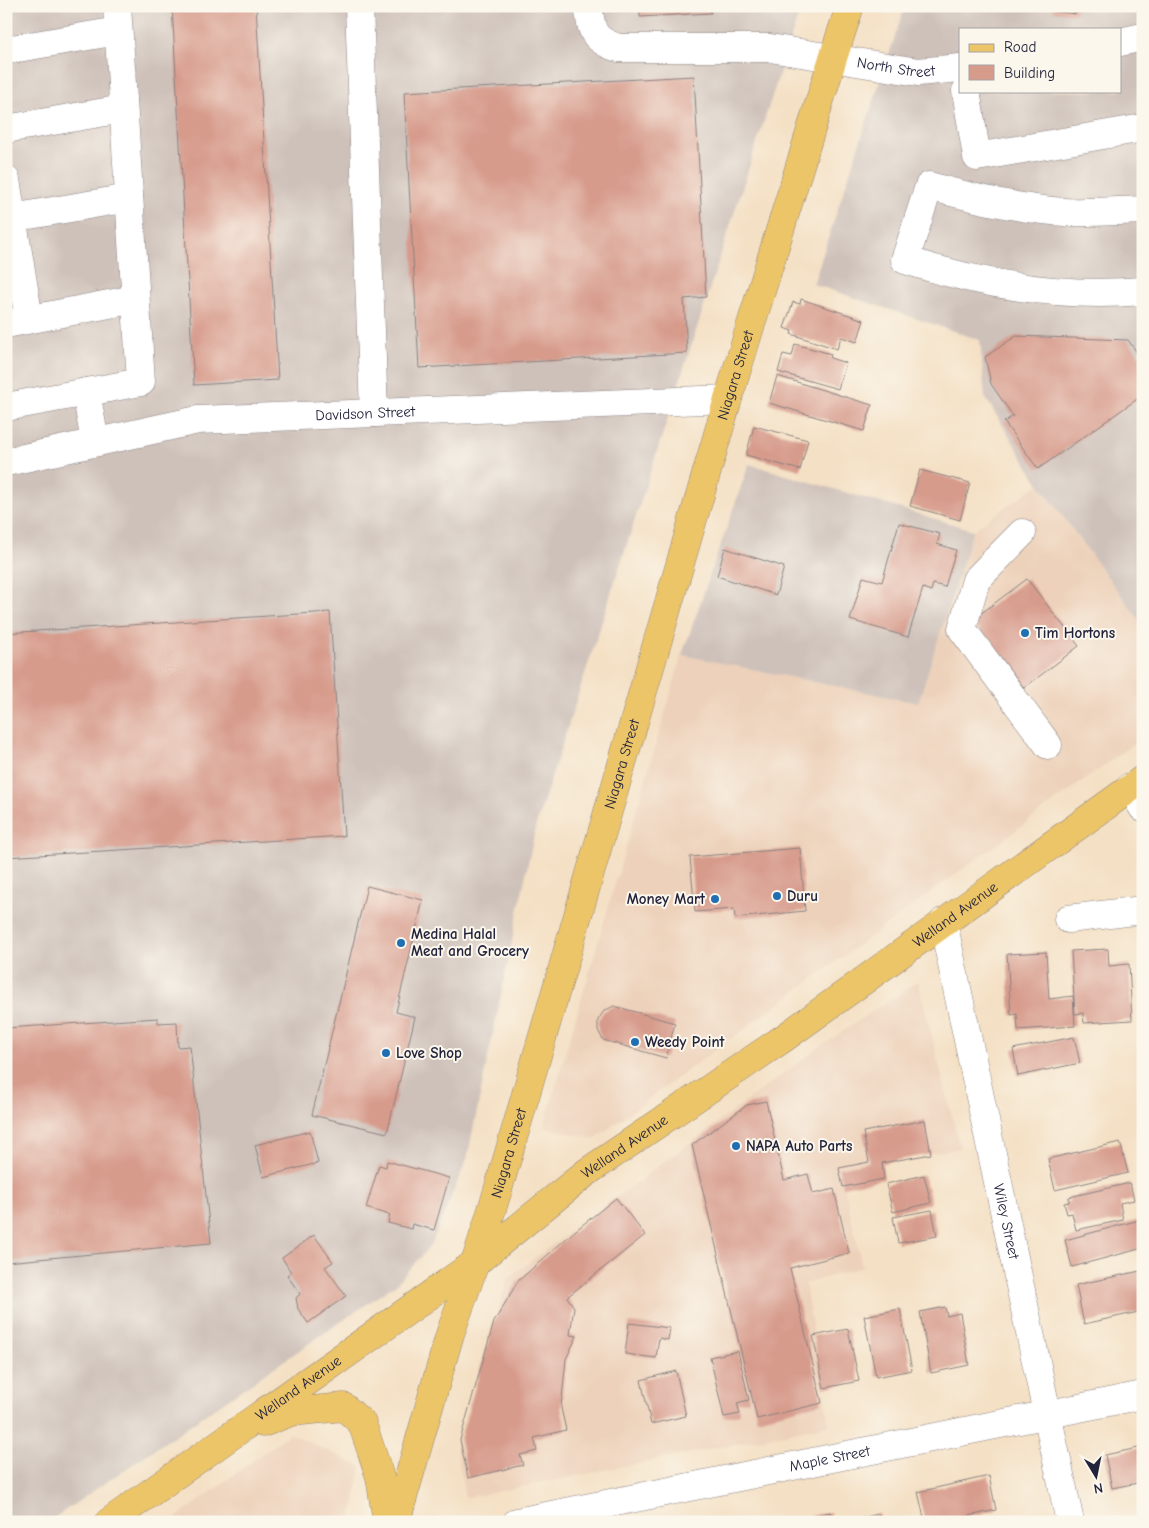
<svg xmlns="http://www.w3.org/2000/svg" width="1149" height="1528" font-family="'Comic Neue',sans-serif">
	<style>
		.built { fill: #edd1ba }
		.industrial { fill: #cec1ba; fill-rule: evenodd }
		.building { fill: #d79b8c }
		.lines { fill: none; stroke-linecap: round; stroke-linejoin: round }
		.minor-casing { stroke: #8b8180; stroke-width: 29 }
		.major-casing { stroke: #8b8180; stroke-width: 29 }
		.minor { stroke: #fff; stroke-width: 28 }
		.major { stroke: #edc569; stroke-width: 28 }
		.poi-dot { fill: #1f6fb2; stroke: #fbf7ec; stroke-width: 2 }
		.labels { text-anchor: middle; stroke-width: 4; stroke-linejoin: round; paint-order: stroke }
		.street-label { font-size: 15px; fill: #22223b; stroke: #fbf7ec }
		.poi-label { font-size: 15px; font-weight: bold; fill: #22223b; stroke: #fbf7ec; text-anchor: start }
	</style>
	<rect width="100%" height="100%" fill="#fbf7ec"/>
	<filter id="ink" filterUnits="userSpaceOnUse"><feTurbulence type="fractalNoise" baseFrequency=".02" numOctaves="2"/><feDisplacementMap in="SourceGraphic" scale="10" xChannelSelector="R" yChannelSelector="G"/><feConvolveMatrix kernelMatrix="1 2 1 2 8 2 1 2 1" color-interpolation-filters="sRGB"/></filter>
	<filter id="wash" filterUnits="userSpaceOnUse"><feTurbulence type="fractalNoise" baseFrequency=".0096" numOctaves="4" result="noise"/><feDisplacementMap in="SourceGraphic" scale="20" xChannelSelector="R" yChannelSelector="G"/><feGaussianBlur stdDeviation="1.12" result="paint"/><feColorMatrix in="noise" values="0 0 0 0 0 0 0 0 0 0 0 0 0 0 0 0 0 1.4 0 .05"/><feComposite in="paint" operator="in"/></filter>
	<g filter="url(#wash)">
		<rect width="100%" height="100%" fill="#f4e0c4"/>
		<path class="built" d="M1039 484 1143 625V737L594 1139 544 1127 682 655 918 703 973 530Z
			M918 981 960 1148 841 1171 862 1267 805 1284 829 1425 465 1498 456 1444 508 1278 821 1046Z
			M290 1433 361 1467 351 1522H171Z"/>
		<path class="industrial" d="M6 6H777L798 16 536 825 467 1159 431 1245 396 1284 48 1522H6Z
			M905 6H1143V625L1039 484 985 397 980 340 813 284ZM960 29H1120V91H960Z
			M749 464 973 530 918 703 682 655Z"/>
		<g id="blocks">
			<path class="building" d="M172 6H256L278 380 194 385Z
				M640 6H710L711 13 640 17Z
				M1054 6H1077L1076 14 1053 11Z
				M694 76 706 297 684 299 687 353 419 368 404 92Z
				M801 299 864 320 857 342 841 337 837 349 791 334 792 331 784 328 793 302 800 304Z
				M1016 336 1128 340 1143 361V395L1038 469 1004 422 1013 416 991 384 985 357Z
				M795 344 831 354 830 358 846 363 838 389 778 372 783 354 792 356Z
				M777 376 872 405 864 431 769 403Z
				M754 426 808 440 800 470 746 455Z
				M920 470 970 483 960 520 910 506Z
				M899 523 940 534 937 544 956 550 945 587 933 584 931 591 923 588 908 637 850 620 863 577 882 582Z
				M725 548 784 567 776 595 717 576Z
				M1027 579 1079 646 1024 688 972 620Z
				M330 612 344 836 6 857V633Z
				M800 848 805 911 735 918 734 909 695 912 690 857Z
				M367 886 423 900 396 1012 415 1017 387 1133 312 1115Z
				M1108 949 1109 966 1129 964 1132 1020 1084 1023 1083 1013 1075 1014 1071 951Z
				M1046 952 1049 999 1073 996 1075 1026 1018 1030 1017 1014 1011 1015 1007 954Z
				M614 1006 675 1023 666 1058 603 1040 598 1030V1020L604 1011Z
				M158 1018V1023L177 1022 178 1047 190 1046 211 1243 6 1262V1028Z
				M1074 1037 1080 1063 1018 1076 1013 1049Z
				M766 1101 784 1180 808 1174 813 1194 834 1189 849 1253 790 1268 822 1403 757 1419 692 1145 747 1105Z
				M925 1120 931 1154 882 1163 884 1179 843 1187 839 1168 869 1162 863 1132Z
				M310 1131 318 1163 263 1177 255 1145Z
				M1120 1142 1128 1173 1055 1190 1048 1159Z
				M387 1161 449 1178 434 1230 412 1224 411 1229 388 1223 390 1215 366 1208 379 1165 386 1167Z
				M924 1175 931 1203 893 1212 886 1184Z
				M1130 1183 1134 1200 1120 1203 1123 1220 1076 1230 1072 1213 1067 1214 1064 1203 1069 1202V1197Z
				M616 1198 645 1235 567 1297 574 1307 570 1335 577 1336 566 1359 561 1408 566 1430 534 1438 537 1451 520 1455 523 1465 468 1478 460 1440 494 1322 518 1281 576 1230Z
				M932 1210 937 1236 898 1243 893 1217Z
				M1143 1219V1248L1072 1267 1065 1240Z
				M314 1235 333 1262 325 1267 346 1296 308 1323 298 1309 296 1298 300 1294 287 1275 291 1272 282 1258Z
				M1140 1271 1143 1282V1311L1084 1324 1076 1285Z
				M945 1307 947 1316 960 1313 969 1365 931 1373 920 1312Z
				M900 1309 912 1370 876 1377 864 1316Z
				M629 1323 670 1328 668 1340 659 1338 656 1358 625 1354Z
				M848 1329 859 1381 824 1388 813 1336Z
				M738 1351 749 1400 737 1403 740 1414 724 1417 710 1357Z
				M676 1371 686 1416 651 1424 641 1380Z
				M1143 1447V1482L1112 1488 1105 1455Z
				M989 1476 996 1510 943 1522H925L918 1492Z
				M830 1512 832 1522H801V1518Z
				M879 1514 881 1522H847V1521Z
				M1007 1518 1008 1522H993V1521Z"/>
		</g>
	</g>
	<g filter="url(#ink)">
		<use href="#blocks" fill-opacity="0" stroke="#8b8180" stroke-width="1"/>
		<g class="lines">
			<defs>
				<g id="minor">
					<path d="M359 6 374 413"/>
					<path id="s1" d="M588 6C592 32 592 39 618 48H770L918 72 960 68"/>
					<path d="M1120 42 1143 37"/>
					<path d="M6 50 118 31"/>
					<path d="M966 91 977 157 1143 128"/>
					<path d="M6 129 123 109"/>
					<path d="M6 180 29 319"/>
					<path d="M1143 210C1118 211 1091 213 1065 212 1021 209 972 198 929 186L905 260C982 285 1062 298 1143 291"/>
					<path d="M6 219 129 198"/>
					<path d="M6 324 135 299"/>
					<path d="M86 392 95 442"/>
					<path d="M6 407 141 382 117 6"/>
					<path id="s2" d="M6 462 198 420 728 399"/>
					<path d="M1022 533 976 580 962 629 1048 745"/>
					<path d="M1130 787 1143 808"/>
					<path d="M1068 919 1143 910"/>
					<path id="s3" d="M943 922 1070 1522"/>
					<path id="s4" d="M517 1522 1143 1395"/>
				</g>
				<g id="major">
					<path d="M263 1423 291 1412 344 1407 362 1423 380 1477 387 1522"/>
					<path id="s5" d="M109 1522 475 1263 587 1172 784 1038 1143 779"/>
					<path id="s6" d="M396 1522 450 1334 475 1263 498 1190 728 399 833 58 850 6"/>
				</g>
			</defs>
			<use href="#minor" class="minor-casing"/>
			<use href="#major" class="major-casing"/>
			<use href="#minor" class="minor"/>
			<use href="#major" class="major"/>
		</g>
	</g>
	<g class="poi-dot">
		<circle cx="1025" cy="633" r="5"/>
		<circle cx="777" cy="896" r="5"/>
		<circle cx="715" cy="899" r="5"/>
		<circle cx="401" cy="943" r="5"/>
		<circle cx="635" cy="1042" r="5"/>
		<circle cx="386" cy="1053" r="5"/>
		<circle cx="736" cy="1146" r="5"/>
	</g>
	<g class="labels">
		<g class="street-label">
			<text dy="5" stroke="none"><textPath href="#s1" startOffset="336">North Street</textPath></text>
			<text dy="5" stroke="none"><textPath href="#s6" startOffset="1196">Niagara Street</textPath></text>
			<text dy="5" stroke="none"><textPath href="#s2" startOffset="364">Davidson Street</textPath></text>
			<text dy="5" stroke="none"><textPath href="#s6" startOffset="791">Niagara Street</textPath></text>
			<text dy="5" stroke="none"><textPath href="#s5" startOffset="1042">Welland Avenue</textPath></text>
			<text dy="5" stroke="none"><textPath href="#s5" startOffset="638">Welland Avenue</textPath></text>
			<text dy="5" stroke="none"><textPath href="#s6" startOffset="386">Niagara Street</textPath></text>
			<text dy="5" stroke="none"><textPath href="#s3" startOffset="306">Wiley Street</textPath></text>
			<text dy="5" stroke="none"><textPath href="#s5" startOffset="232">Welland Avenue</textPath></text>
			<text dy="5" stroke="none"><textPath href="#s4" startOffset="319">Maple Street</textPath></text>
		</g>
		<g class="poi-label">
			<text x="1035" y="638">Tim Hortons</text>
			<text x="787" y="901">Duru</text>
			<text x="705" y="904" text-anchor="end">Money Mart</text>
			<text x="411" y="939">Medina Halal<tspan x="411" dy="17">Meat and Grocery</tspan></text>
			<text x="645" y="1047">Weedy Point</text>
			<text x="396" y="1058">Love Shop</text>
			<text x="746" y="1151">NAPA Auto Parts</text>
		</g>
	</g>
	<rect width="1149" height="1528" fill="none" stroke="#fbf7ec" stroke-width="25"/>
	<rect x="959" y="28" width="162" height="65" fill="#fbf7ec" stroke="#a4a2a5"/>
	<rect x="969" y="44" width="25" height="8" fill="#edc569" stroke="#a4a2a5"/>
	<text x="1004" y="52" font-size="15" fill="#22223b">Road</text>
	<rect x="969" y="65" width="25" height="15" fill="#d79b8c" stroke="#a4a2a5"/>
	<text x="1004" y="78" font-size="15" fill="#22223b">Building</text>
	<g transform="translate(1096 1476) rotate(170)" stroke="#fbf7ec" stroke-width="4" paint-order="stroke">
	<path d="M0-4L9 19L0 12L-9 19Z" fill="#22223b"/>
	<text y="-8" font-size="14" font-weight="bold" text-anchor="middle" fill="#22223b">N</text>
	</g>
</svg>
